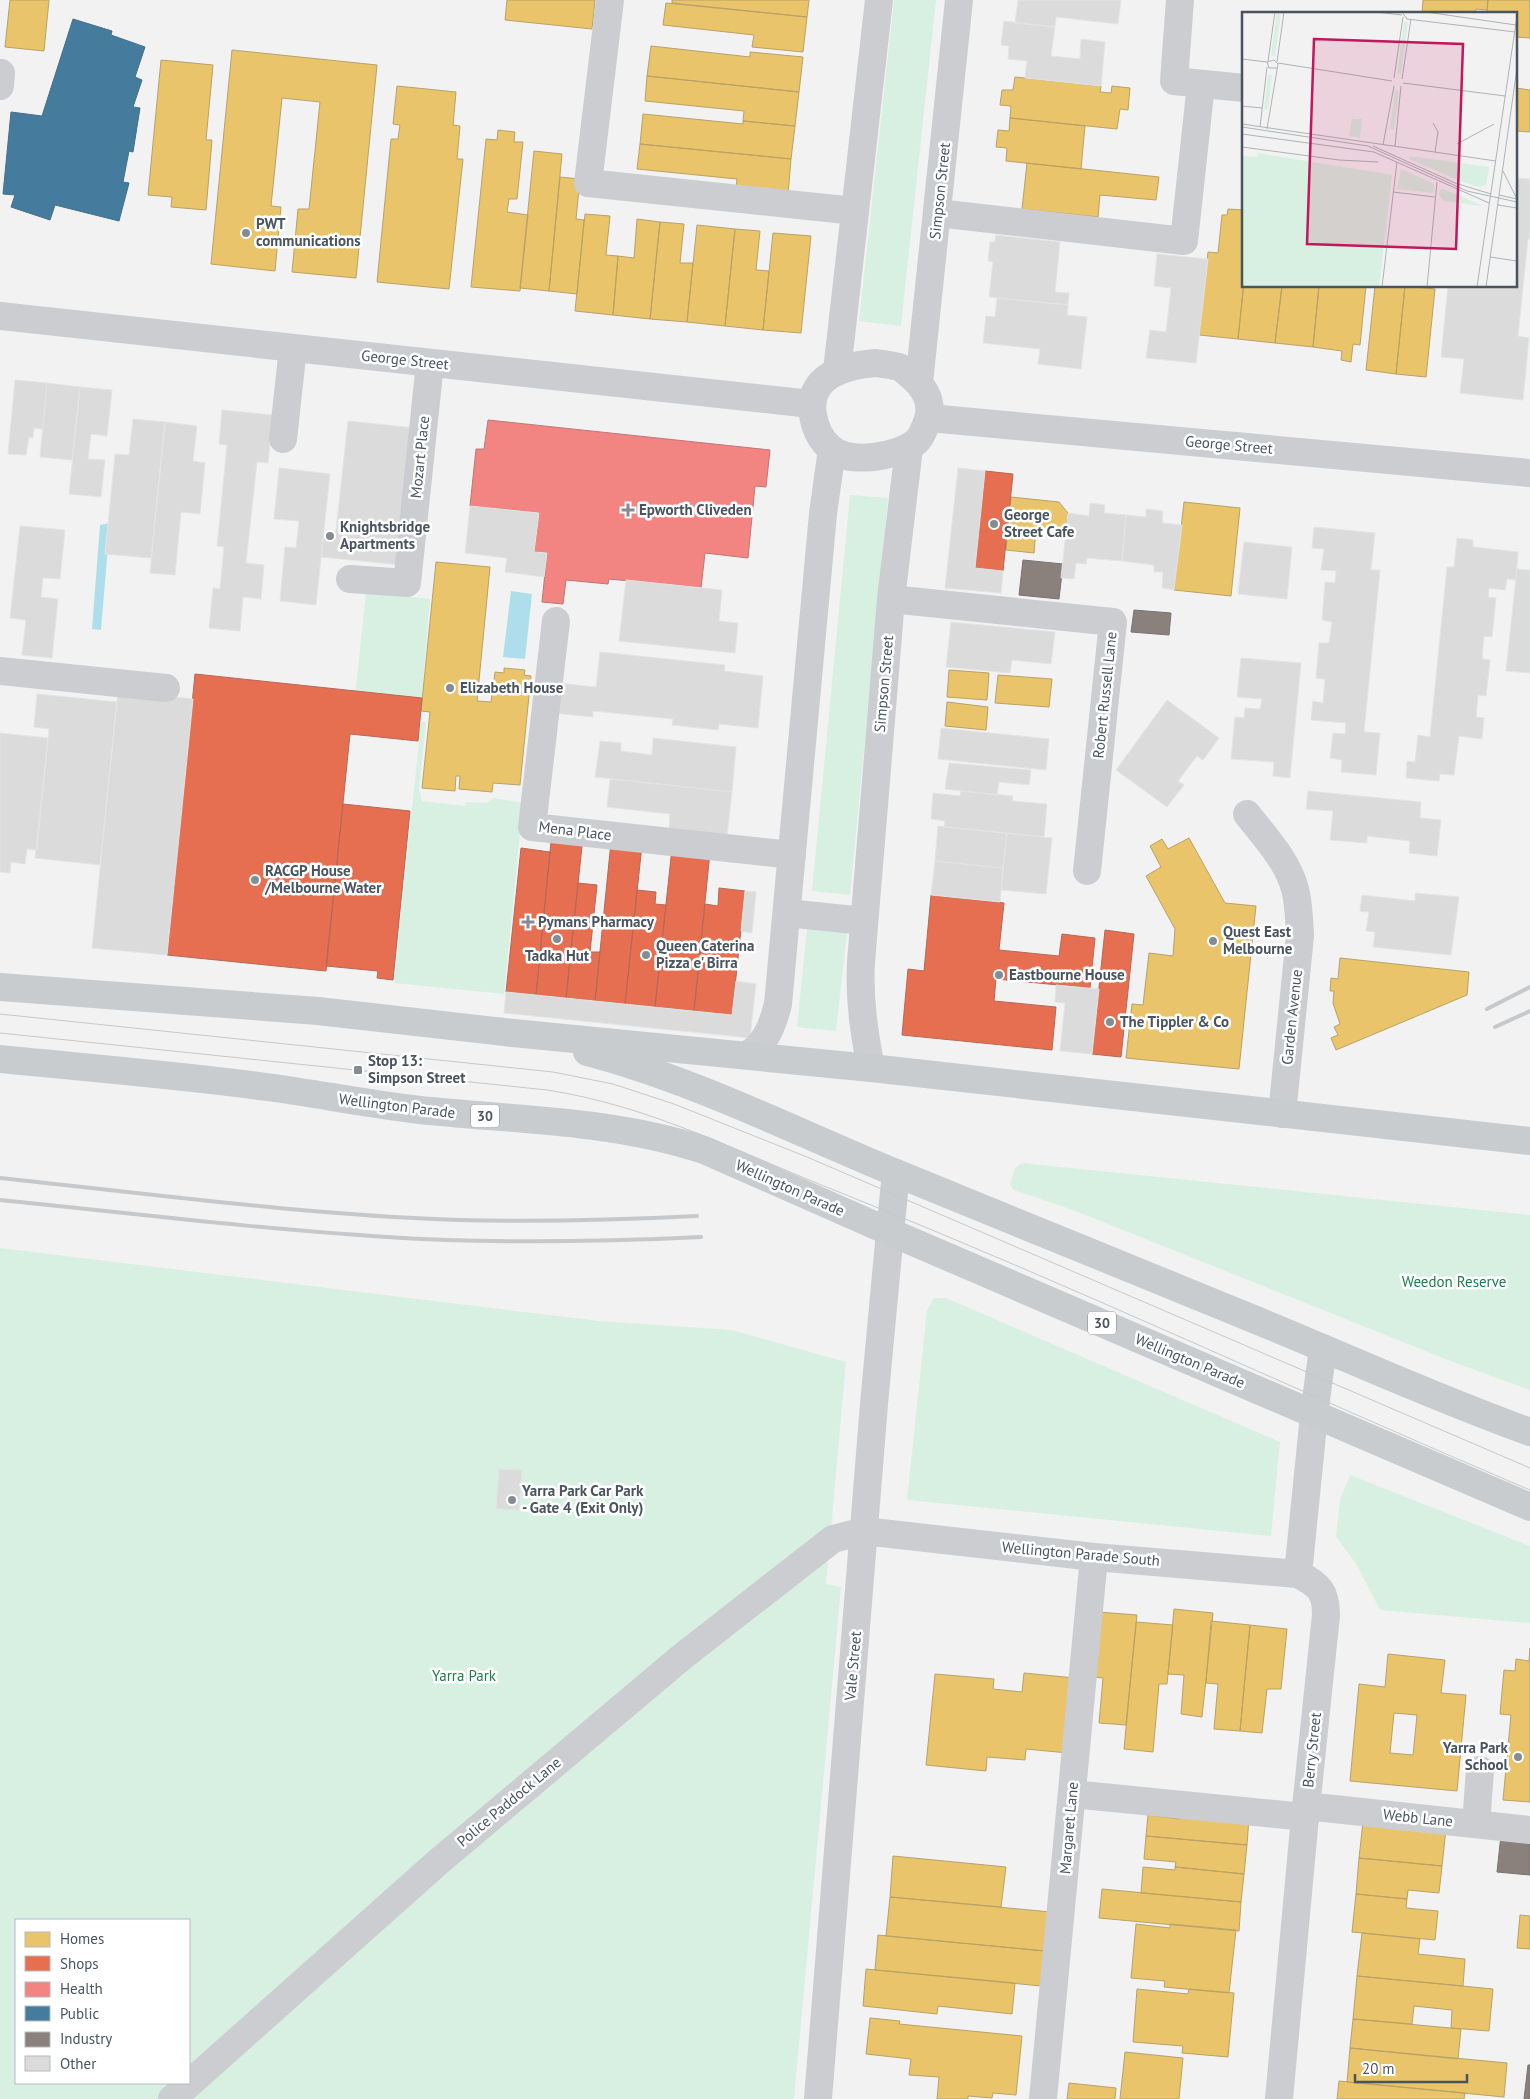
<svg xmlns="http://www.w3.org/2000/svg" width="1530" height="2099" font-family="'PT Sans',sans-serif">
	<style>
		.green { fill: #d8f0e2; fill-rule: evenodd }
		.water { fill: #aedeec }
		.homes { fill: #e9c46a; stroke: #b9a266; fill-rule: evenodd }
		.shops { fill: #e76f51; stroke: #b86755 }
		.health { fill: #f28482; stroke: #bf7677 }
		.public { fill: #457b9d; stroke: #466f8a }
		.industry { fill: #8a817c; stroke: #767473 }
		.building { fill: #dbdbdc; stroke: #e3e4e5 }
		.lines { fill: none; stroke-linecap: round; stroke-linejoin: round }
		.minor { stroke: #cbcdd0; stroke-width: 28 }
		.major { stroke: #c8ccce; stroke-width: 28 }
		.tram { stroke: #c6c8ca; stroke-width: 1 }
		.rail { stroke: #c6c8ca; stroke-width: 4 }
		.poi-dot { fill: #848b92; stroke: #fff; stroke-width: 2 }
		.labels { text-anchor: middle; stroke-width: 5; stroke-linejoin: round; paint-order: stroke }
		.shield { fill: #fff; stroke: #80878e; stroke-width: 1 }
		.shield-label { font-size: 14px; font-weight: bold; fill: #49545e }
		.street-label { font-size: 15px; fill: #49545e; stroke: #fff }
		.poi-label { font-size: 15px; font-weight: bold; fill: #49545e; stroke: #fff; text-anchor: start }
		.park-label { font-size: 15px; fill: #1b7e4e; stroke: #fff }
		.inset-road { fill: none; stroke: #aeb3b7; stroke-width: 1 }
		.view { fill: #c2185b; fill-opacity: 0.15; stroke: #c2185b; stroke-width: 2.5 }
		.inset-edge { fill: none; stroke: #49545e; stroke-width: 2.5 }
	</style>
	<rect width="100%" height="100%" fill="#f2f2f2"/>
	<path class="green" d="M894 0H936L901 326 859 321Z
		M850 495 888 498 850 895 812 891Z
		M366 592 430 599 422 696 414 703 355 697Z
		M421 722H426L419 789 422 801 465 806 467 802 487 803 493 798 523 803 504 994 394 983Z
		M807 929 847 933 836 1031 797 1027Z
		M1022 1163 1530 1215V1390L1453 1362 1073 1210 1014 1190 1010 1185 1015 1168Z
		M0 1248 599 1321 732 1330 846 1362 826 1584 841 1587 794 2099H0ZM16 1920H189V2083H16Z
		M934 1298H946L1280 1442 1271 1536 907 1500 927 1310Z
		M1350 1475 1530 1546V1623L1380 1610 1357 1565 1336 1537 1340 1500Z"/>
	<path class="water" d="M110 523 101 630 92 629 100 525Z
		M511 591 532 594 525 659 503 657Z"/>
	<path class="homes" d="M10 0H49L44 51 5 47Z
		M507 0H595L592 29 505 20Z
		M672 0H809L807 17 672 3Z
		M1423 0H1488L1487 10 1476 9 1475 14H1422Z
		M1488 0H1530V38L1516 37V14H1487Z
		M666 3 807 17 803 52 752 47 754 35 663 25Z
		M651 46 750 57V52L803 57 799 92 647 76Z
		M232 50 377 65 356 278 292 272 298 209H309L320 102 282 98 271 206 281 207 275 271 211 264Z
		M161 60 213 65 206 140H212L206 210 171 207 172 197 148 195Z
		M647 76 799 92 795 126 743 121 744 111 645 101Z
		M1015 77 1101 86 1100 92 1111 93 1112 86 1130 88 1128 110 1120 109 1117 129 1010 118 1011 106 1000 105 1002 90H1013Z
		M397 86 456 92 453 125 460 126 457 159H463L449 289 377 282 391 139H398L400 125 393 124Z
		M1516 88 1530 90V132L1516 131Z
		M643 114 743 124V121L795 126 791 159 640 144Z
		M1010 118 1085 126 1081 169 1006 161 1007 148 996 147 998 130 1009 131Z
		M498 130 515 132 514 142H523L517 199H509L507 212 528 215 520 291 471 287 486 139 497 140Z
		M640 144 791 159 788 195 736 189 737 179 637 169Z
		M534 151 562 154 549 291 520 288Z
		M1027 163 1159 177 1156 200 1100 195 1098 217 1022 209Z
		M560 177 580 179 576 219 584 220 577 294 549 291Z
		M1228 209 1244 210V282L1238 339 1199 335 1208 252 1218 253 1222 215H1227Z
		M585 214 610 216 606 255 618 256 613 315 575 311Z
		M637 219 660 222 650 319 613 315 618 256 634 258Z
		M660 222 684 224 680 263H693L687 322 650 319Z
		M697 225 735 229 725 326 687 322Z
		M735 229 760 231 756 270 769 271 763 330 725 326Z
		M773 233 811 236 801 333 763 330Z
		M1244 282V286H1282L1275 343 1238 339Z
		M1282 286H1319L1313 347 1275 343Z
		M1319 286H1366L1360 345 1353 344 1351 362 1341 360 1342 351 1313 347Z
		M1375 286H1405L1396 374 1366 370Z
		M1405 286 1435 289 1426 377 1396 374Z
		M1011 497 1059 502 1068 513 1066 530 1036 527 1034 553 1006 550Z
		M1184 502 1240 508 1231 596 1174 590Z
		M436 562 490 567 477 701 491 702 495 672 504 673V668L525 670 524 675 531 676 520 785 493 783 492 792 459 789 460 776H456L455 791 422 788 430 712 421 711Z
		M949 670 989 673 987 700 947 697Z
		M998 675 1052 679 1049 707 995 703Z
		M947 702 988 707 986 730 945 726Z
		M1189 838 1225 903 1256 906 1239 1069 1126 1058 1132 1004 1143 1005 1149 953 1173 956 1175 929 1146 876 1161 867 1150 846 1162 839 1168 849Z
		M1340 958 1469 972 1467 995 1336 1050 1331 1038 1338 1035 1334 1027 1340 1024 1333 1003 1334 991H1330L1331 978 1338 979Z
		M1174 1609 1213 1613 1202 1717 1181 1714 1184 1675 1168 1674Z
		M1098 1612 1137 1615 1126 1725 1099 1723 1103 1678 1092 1677Z
		M1211 1621 1250 1625 1240 1731 1214 1729 1218 1684 1206 1683Z
		M1136 1622 1173 1625 1167 1684H1159L1153 1752 1124 1749Z
		M1250 1625 1287 1629 1281 1689H1267L1262 1733 1240 1731Z
		M1530 1648V1802L1503 1800 1511 1715 1500 1714 1504 1670 1515 1671 1516 1659 1529 1661Z
		M1388 1654 1445 1660 1441 1693 1466 1695 1457 1791 1350 1781 1359 1684 1385 1687ZM1394 1713 1417 1715 1413 1755 1390 1753Z
		M1024 1673 1075 1678 1068 1753 1026 1749 1025 1760 987 1757 986 1771 926 1765 935 1674 994 1679 993 1689 1022 1692Z
		M1181 1810 1249 1817 1247 1845 1146 1836 1148 1815 1180 1819Z
		M1363 1822 1446 1829 1442 1866 1359 1858Z
		M1146 1836 1247 1845 1244 1874 1175 1867 1176 1862 1144 1859Z
		M893 1856 1006 1867 1001 1907 890 1897Z
		M1359 1858 1442 1866 1439 1893 1408 1890 1407 1899 1356 1894Z
		M1143 1867 1175 1870V1867L1244 1874 1241 1902 1141 1893Z
		M1102 1889 1241 1902 1239 1931 1099 1918Z
		M1356 1894 1407 1899 1406 1908 1438 1911 1435 1940 1352 1932Z
		M890 1897 1051 1912 1045 1951 886 1936Z
		M1520 1915 1530 1916V1949L1517 1948Z
		M1136 1924 1170 1928V1924L1236 1930 1229 1993 1164 1987 1165 1981 1131 1978Z
		M1362 1933 1420 1939 1418 1954 1465 1959 1463 1986 1357 1976Z
		M878 1935 1045 1951 1041 1986 875 1970Z
		M866 1969 1015 1983 1012 2014 938 2006 937 2014 863 2006Z
		M1357 1976 1493 1989 1489 2031 1451 2028 1452 2010 1414 2006 1412 2024 1353 2019Z
		M1137 1989 1188 1994 1189 1989 1234 1993 1228 2057 1182 2053 1183 2046 1133 2042Z
		M870 2018 900 2021 899 2024 1022 2036 1016 2095 993 2093 992 2098 968 2096V2099H937L939 2077 909 2075 911 2059 866 2054Z
		M1353 2019 1461 2029 1458 2059 1350 2048Z
		M1350 2048 1507 2063 1504 2097 1347 2082Z
		M1125 2052 1183 2058 1179 2099H1120Z
		M1339 2081 1465 2093 1464 2099H1337Z
		M1069 2083 1116 2088 1115 2099H1067Z"/>
	<path class="shops" d="M985 471 1013 474 1003 571 975 568Z
		M195 674 422 698 418 741 350 734 326 971 167 955Z
		M343 804 410 811 393 980 377 978 378 971 326 966Z
		M551 842 582 846 566 998 536 995Z
		M611 842 642 845 625 1004 595 1001Z
		M521 848 550 852 536 995 506 992Z
		M672 848 710 852 694 1011 655 1007Z
		M578 883 597 885 590 952H600L595 1001 566 998Z
		M719 888 745 891 732 1015 694 1011 705 904 718 906Z
		M637 890 656 892 655 904 666 905 655 1007 625 1004Z
		M931 895 1004 903 999 950 1059 956 1062 934 1095 938 1090 988 996 979 994 1001 1056 1007 1052 1050 902 1035 908 969 924 971Z
		M1105 930 1134 934 1121 1057 1092 1054Z"/>
	<path class="health" d="M488 420 770 450 766 487 755 486 748 558 705 553 701 588 609 579 608 584 566 580 563 604 542 602 547 553 534 552 539 513 470 506 476 449H484Z"/>
	<path class="public" d="M73 19 112 31 111 35 145 47 135 77 142 80 133 107 140 108 133 152 129 151 123 182 129 183 119 221 55 205 50 220 11 207 15 195 3 194 11 112 42 116Z"/>
	<path class="industry" d="M1023 560 1063 564 1059 599 1019 595Z
		M1134 610 1171 613 1169 635 1131 632Z
		M1501 1835 1530 1837V1875L1497 1872Z
		M1528 2065H1530V2099H1524Z"/>
	<path class="building" d="M1018 0H1121L1118 24 1056 17 1055 27 1015 23Z
		M1004 21 1055 27 1051 56 1080 59 1081 39 1105 42 1101 86 1025 78 1027 61 1008 59 1009 46 1001 45Z
		M1516 178 1530 179V239H1528L1518 336 1529 338 1523 400 1460 393 1464 359 1441 357 1448 286H1516Z
		M996 235 1060 242 1055 292 1069 293 1068 305 989 297 993 262 988 261 990 242H995Z
		M1157 254 1208 259 1196 363 1146 358 1150 330 1166 332 1171 288 1154 286Z
		M997 298 1068 305 1067 315 1087 317 1081 369 1038 364 1040 349 983 343 986 316 995 317Z
		M15 380 47 383 43 429 34 428 33 438 29 437 26 455 8 454Z
		M47 383 80 387 72 460 40 457Z
		M80 387 112 390 107 436 91 434 88 459 105 460 101 497 69 494Z
		M222 410 273 415 268 463 257 462 246 563 264 565 261 599 243 597 240 631 209 628 213 588 220 589 224 547 217 546 227 445 219 444Z
		M133 419 165 422 151 558 105 554 115 454 129 455Z
		M348 421 415 428 401 565 321 557 323 538 335 539Z
		M165 422 197 426 193 461 205 463 200 514 181 512 175 575 150 573Z
		M279 468 330 474 316 605 280 601 285 547 296 548 299 521 274 519Z
		M958 468 985 471 975 568 1003 571 1001 593 945 588Z
		M1090 503 1105 505 1104 513 1126 515 1122 561 1087 558 1086 564 1076 563 1074 579 1061 578 1068 513 1089 516Z
		M470 506 539 513 534 552 547 553 544 577 505 572 507 558 465 553Z
		M1146 509 1163 511 1162 523 1182 525 1174 590 1162 588 1163 572H1154V565L1122 561 1126 515 1146 517Z
		M20 526 65 530 60 579 43 578 41 597 58 599 52 658 22 655 26 620 10 618Z
		M1314 527 1375 533 1371 570H1380L1364 732 1380 733 1376 775 1341 772 1342 760 1330 758 1333 733 1345 734 1346 723 1311 720 1313 701 1323 703 1325 679 1316 678 1319 643H1329L1332 622 1322 620 1325 582 1335 583 1336 571 1321 570 1324 549 1312 548Z
		M1457 538 1473 540V547L1518 552 1516 580 1507 579 1505 590 1489 588 1488 597 1496 598 1492 637 1484 636 1482 659 1490 660 1486 696 1478 695 1476 717 1484 718 1482 739 1459 736 1454 775 1440 774 1439 781 1406 778 1407 761 1415 762 1418 735 1430 737 1447 567H1454Z
		M1244 542 1292 547 1287 599 1238 594Z
		M1517 569 1530 570V673L1506 671Z
		M626 580 722 590 719 621 738 623 735 653 619 641Z
		M951 622 1055 632 1051 664 1012 660 1010 673 946 667Z
		M600 652 725 665 724 671 763 676 758 728 719 724 718 730 672 725 673 719 593 711V717L554 713 557 683 596 687Z
		M1241 658 1301 663 1290 778 1273 776 1274 762 1231 759 1235 717 1244 718 1245 708 1260 709 1262 699 1237 697Z
		M118 691 193 699 167 955 92 948Z
		M37 694 117 702 100 865 35 858 49 729 34 727Z
		M1167 700 1219 738 1203 760 1197 756 1178 781 1184 785 1167 807 1116 770Z
		M941 728 1049 739 1046 770 938 759Z
		M0 733 48 738 37 850 27 849 25 864 11 862 10 873 0 872Z
		M653 738 736 747 732 792 595 777 600 741 621 743V751L652 755Z
		M949 763 1031 770 1029 785 999 782 997 795 945 789Z
		M610 779 732 792 727 836 669 830 670 814 607 807Z
		M961 791 1013 796 1012 801 1047 804 1044 837 944 827 945 821 931 819 933 793 960 796Z
		M1308 791 1421 802 1420 818 1441 820 1437 856 1409 853 1410 841 1367 836V843L1330 840 1333 811 1306 809Z
		M938 826 1007 833 1003 868 935 861Z
		M1007 833 1052 838 1046 894 1001 890Z
		M935 861 1003 868 1000 902 931 895Z
		M745 891 756 892 752 933 741 931Z
		M1415 893 1459 897 1451 955 1373 947 1375 932 1366 931 1369 912 1360 911 1362 895 1415 901Z
		M736 981 756 984 750 1038 504 1013 506 992 732 1015Z
		M1056 985 1099 989 1092 1054 1060 1051 1065 1003 1055 1002Z
		M499 1469 522 1470 519 1510 496 1509Z"/>
	<g class="lines">
		<path class="minor" d="M610 0 588 183 855 211
			M1180 0 1174 81 1244 88
			M0 86 1 73
			M937 213 1184 241 1201 84
			M0 316 811 404
			M876 363C883 364 892 365 899 367 903 368 907 373 911 376 925 388 934 403 927 422 924 429 922 437 916 442 897 457 850 465 830 448 820 439 815 428 813 415 806 376 846 365 876 363Z
			M837 371 879 0
			M919 383 959 0
			M929 418 1530 473
			M283 439 293 348
			M350 579 407 583 430 363
			M891 599 1113 622 1087 871
			M556 621 532 827 792 855
			M0 671 166 688
			M1247 814C1265 837 1287 860 1295 889 1299 904 1299 920 1300 936L1282 1114
			M787 913 864 921
			M747 1055C766 1044 773 1024 778 1004L823 514 832 449
			M871 1068C864 1032 859 999 861 962L891 599 909 448
			M1298 1574 1314 1415
			M1072 1794 1305 1817
			M1306 1806 1530 1830
			M1476 1824 1480 1770
			M172 2099 437 1863 683 1656 833 1539 864 1531 1094 1557 1298 1574C1319 1585 1326 1591 1326 1615L1305 1817 1279 2099
			M818 2099 874 1404 890 1232
			M1043 2099 1094 1557"/>
		<path class="major" d="M0 987 318 1011 513 1033 871 1068 1530 1141
			M587 1052C694 1080 794 1131 896 1173 1014 1222 1133 1269 1251 1318 1344 1356 1435 1398 1530 1432
			M0 1059C89 1068 178 1075 267 1087 318 1094 369 1104 420 1110 515 1120 613 1120 704 1150L890 1232 1530 1507
			M890 1232 896 1173
			M1314 1415 1323 1348"/>
		<path class="tram" d="M0 1014 553 1072 613 1084 674 1104 807 1157 1530 1468
			M0 1033 547 1090C652 1106 742 1154 839 1192 1072 1285 1299 1392 1530 1490"/>
		<path class="rail" d="M1487 1009 1530 987
			M1495 1027 1530 1011
			M0 1178C153 1194 306 1215 459 1220 539 1222 618 1220 697 1216
			M0 1200C129 1213 258 1229 387 1237 492 1244 596 1242 701 1237"/>
	</g>
	<g class="poi-dot">
		<circle cx="246" cy="233" r="5"/>
		<path d="M625.5 502.5h5v5h5v5h-5v5h-5v-5h-5v-5h5z"/>
		<circle cx="994" cy="524" r="5"/>
		<circle cx="330" cy="536" r="5"/>
		<circle cx="450" cy="688" r="5"/>
		<circle cx="255" cy="880" r="5"/>
		<path d="M525.5 914.5h5v5h5v5h-5v5h-5v-5h-5v-5h5z"/>
		<circle cx="557" cy="939" r="5"/>
		<circle cx="1213" cy="941" r="5"/>
		<circle cx="646" cy="955" r="5"/>
		<circle cx="999" cy="975" r="5"/>
		<circle cx="1110" cy="1022" r="5"/>
		<rect x="353" y="1065" width="10" height="10" rx="2.5"/>
		<circle cx="512" cy="1500" r="5"/>
		<circle cx="1518" cy="1757" r="5"/>
	</g>
	<g class="labels">
		<g class="shield">
			<rect x="471" y="1104.5" width="28" height="23" rx="4"/>
			<rect x="1088" y="1311.5" width="28" height="23" rx="4"/>
		</g>
		<g class="shield-label">
			<text x="485" y="1121">30</text>
			<text x="1102" y="1328">30</text>
		</g>
		<g class="street-label">
			<text transform="translate(940 191) rotate(-84)" y="5">Simpson Street</text>
			<text transform="translate(405 360) rotate(6)" y="5">George Street</text>
			<text transform="translate(1229 445) rotate(5)" y="5">George Street</text>
			<text transform="translate(420 457) rotate(-84)" y="5">Mozart Place</text>
			<text transform="translate(884 684) rotate(-85)" y="5">Simpson Street</text>
			<text transform="translate(1105 695) rotate(-84)" y="5">Robert Russell Lane</text>
			<text transform="translate(575 831) rotate(7)" y="5">Mena Place</text>
			<text transform="translate(1292 1017) rotate(-84)" y="5">Garden Avenue</text>
			<text transform="translate(397 1106) rotate(7)" y="5">Wellington Parade</text>
			<text transform="translate(790 1188) rotate(24)" y="5">Wellington Parade</text>
			<text transform="translate(1190 1361) rotate(23)" y="5">Wellington Parade</text>
			<text transform="translate(1081 1554) rotate(5)" y="5">Wellington Parade South</text>
			<text transform="translate(853 1666) rotate(-85)" y="5">Vale Street</text>
			<text transform="translate(1312 1750) rotate(-84)" y="5">Berry Street</text>
			<text transform="translate(509 1802) rotate(-40)" y="5">Police Paddock Lane</text>
			<text transform="translate(1418 1818) rotate(6)" y="5">Webb Lane</text>
			<text transform="translate(1069 1828) rotate(-85)" y="5">Margaret Lane</text>
		</g>
		<g class="poi-label">
			<text x="256" y="229">PWT<tspan x="256" dy="17">communications</tspan></text>
			<text x="639" y="515">Epworth Cliveden</text>
			<text x="1004" y="520">George<tspan x="1004" dy="17">Street Cafe</tspan></text>
			<text x="340" y="532">Knightsbridge<tspan x="340" dy="17">Apartments</tspan></text>
			<text x="460" y="693">Elizabeth House</text>
			<text x="265" y="876">RACGP House<tspan x="265" dy="17">/Melbourne Water</tspan></text>
			<text x="538" y="927">Pymans Pharmacy</text>
			<text x="1223" y="937">Quest East<tspan x="1223" dy="17">Melbourne</tspan></text>
			<text x="656" y="951">Queen Caterina<tspan x="656" dy="17">Pizza e' Birra</tspan></text>
			<text x="557" y="961" text-anchor="middle">Tadka Hut</text>
			<text x="1009" y="980">Eastbourne House</text>
			<text x="1120" y="1027">The Tippler &amp; Co</text>
			<text x="368" y="1066">Stop 13:<tspan x="368" dy="17">Simpson Street</tspan></text>
			<text x="522" y="1496">Yarra Park Car Park<tspan x="522" dy="17">- Gate 4 (Exit Only)</tspan></text>
			<text x="1508" y="1753" text-anchor="end">Yarra Park<tspan x="1508" dy="17">School</tspan></text>
		</g>
		<g class="park-label">
			<text x="1454" y="1287">Weedon Reserve</text>
			<text x="464" y="1681">Yarra Park</text>
		</g>
	</g>
	<g transform="translate(1242 12)">
		<rect width="275" height="275" fill="#f2f2f2"/>
		<path d="M35 0H39L33 44 29 43ZM162 10H166L159 62 155 61ZM26 63H30L26 98 22 97ZM153 78 157 79 152 117H148ZM111 99 110 107H120L118 126 107 124ZM16 141 150 163 137 275H0V144L15 145ZM168 144 247 155 244 173 237 175 221 170 167 147ZM159 157 192 172 191 181 155 177ZM199 176 239 193V194L201 189 197 182Z" fill="#d8f0e2"/>
		<path class="inset-road" d="M134 0 160 3M160 0 165 7 273 20M184 0 274 13M0 47 25 50M26 49 33 0M35 50 42 0M36 51 150 69M152 66 161 5M160 67 169 7M161 71 263 84M0 94 20 96M191 111 196 120 193 140M0 112 254 149M0 115 126 134 225 179 275 190M18 115 25 55M25 117 36 52 32 48 25 50 27 56H35M0 122 132 140 247 191M215 132 252 112M141 133 152 74M131 134 213 171 249 182M153 134 159 74M0 135 97 148 136 150M261 159 275 187M151 180 193 185M257 183 275 187M256 193 275 196M248 245 275 249M140 275 155 150M185 275 195 170M235 275 275 4M244 275 275 56"/>
		<path class="view" d="M72 27 221 32 214 237 65 232Z"/>
		<rect width="275" height="275" class="inset-edge"/>
	</g>
	<rect x="15" y="1919" width="175" height="165" fill="#ffffff" stroke="#b6bbbf"/>
	<rect x="25" y="1932" width="25" height="15" fill="#e9c46a" stroke="#b6bbbf"/>
	<text x="60" y="1944" font-size="15" fill="#49545e">Homes</text>
	<rect x="25" y="1956" width="25" height="15" fill="#e76f51" stroke="#b6bbbf"/>
	<text x="60" y="1969" font-size="15" fill="#49545e">Shops</text>
	<rect x="25" y="1982" width="25" height="15" fill="#f28482" stroke="#b6bbbf"/>
	<text x="60" y="1994" font-size="15" fill="#49545e">Health</text>
	<rect x="25" y="2006" width="25" height="15" fill="#457b9d" stroke="#b6bbbf"/>
	<text x="60" y="2019" font-size="15" fill="#49545e">Public</text>
	<rect x="25" y="2032" width="25" height="15" fill="#8a817c" stroke="#b6bbbf"/>
	<text x="60" y="2044" font-size="15" fill="#49545e">Industry</text>
	<rect x="25" y="2056" width="25" height="15" fill="#dbdbdc" stroke="#b6bbbf"/>
	<text x="60" y="2069" font-size="15" fill="#49545e">Other</text>
	<path d="M1355 2074v8h112v-8" fill="none" stroke="#49545e" stroke-width="2.5"/>
	<text x="1362" y="2074" font-size="15" fill="#49545e" stroke="#ffffff" stroke-width="4" paint-order="stroke">20 m</text>
</svg>
